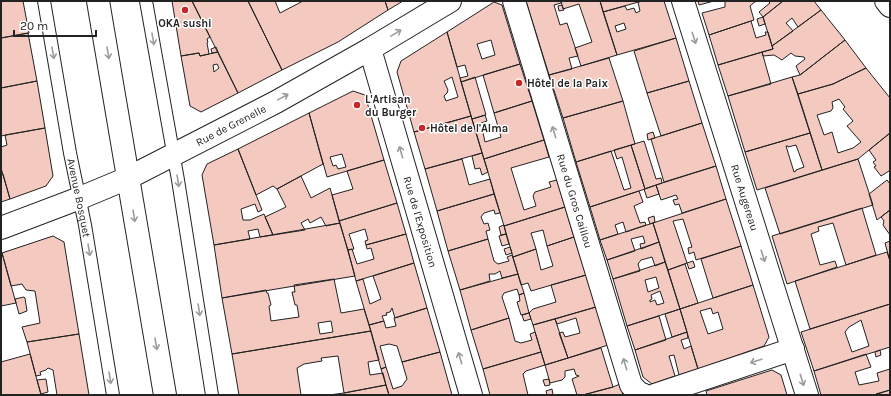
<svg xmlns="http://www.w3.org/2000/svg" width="891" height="396" font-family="Karla,sans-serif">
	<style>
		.building { fill: #f3c9c0; stroke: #222; fill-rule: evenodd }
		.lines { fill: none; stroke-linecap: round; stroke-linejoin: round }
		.lane-casing { stroke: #222; stroke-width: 14 }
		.street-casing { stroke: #222; stroke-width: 24 }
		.primary-casing { stroke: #222; stroke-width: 24 }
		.lane { stroke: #fff; stroke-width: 12 }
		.street { stroke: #fff; stroke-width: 22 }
		.primary { stroke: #fff; stroke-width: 22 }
		.oneway { stroke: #9c9c9c }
		.poi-dot { fill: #c62828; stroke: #fff; stroke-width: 1.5 }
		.labels { text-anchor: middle; stroke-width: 3; stroke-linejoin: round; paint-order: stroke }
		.poi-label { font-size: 11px; font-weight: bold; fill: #222; stroke: #fff; text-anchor: start }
		.street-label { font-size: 11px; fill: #222; stroke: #fff }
	</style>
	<rect width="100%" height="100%" fill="#fff"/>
	<path class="building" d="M1 1H23L29 33 1 38Z
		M172 1H192L210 37 207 39 208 42 207 43 209 54 200 56 199 53 181 56Z
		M192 1H248L282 70 238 93Z
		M248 1H275L280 13 303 1H385L388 10 338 42 282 70Z
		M385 1H403L388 10Z
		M526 1H561V3L554 5 560 25 567 23 578 56 569 58 572 69 549 75Z
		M561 1H600L617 55 581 66 575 48 592 42 579 4 563 9Z
		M600 1H642L603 12Z
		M642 1H664L676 38 617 55 603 12 625 6 627 10 634 8 636 13 640 11 638 2ZM624 23 626 29 617 32 615 26Z
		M698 1H714L699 5Z
		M725 1H756L750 6 754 20 709 35 702 13 725 7Z
		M768 1H783L763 17 759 12 770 3Z
		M783 1H814L821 10 798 27 792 18 786 23 793 31 772 46 763 17Z
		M494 2 502 5 520 64 461 82 460 78 468 76 465 65 457 67 447 32ZM491 40 495 55 482 59 477 44Z
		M562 5 564 10 559 11 558 6Z
		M821 10 845 40 800 75 796 66 805 59 804 57 795 56 791 53 782 60 774 55 763 56 762 52 773 49 772 46Z
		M763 17 765 24 759 26 757 19Z
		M751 21 756 38 766 35 765 32H768L773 49 718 65 709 35Z
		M447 32 471 116 414 132 397 72 401 61ZM452 77 458 97 446 101 444 96 447 93 448 90 444 81Z
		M28 33 37 81 1 88V38Z
		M676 38 689 81 647 93 634 51Z
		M845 40 866 68 833 84 798 94 792 77 800 75Z
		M216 47 218 52 212 53 211 49Z
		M218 52 238 93 201 112 190 106 181 56 199 53 200 56ZM217 64 219 68 214 72 213 65Z
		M762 52 771 84 728 96 718 65Z
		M609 58 623 101 563 118 549 75Z
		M520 64 532 101 494 113 483 75Z
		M866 68 890 98V133L858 159 822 170 798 94 833 84ZM839 99 845 107 843 109 853 121 847 126 861 142 853 148 838 153 832 132 824 135 817 115 831 111 833 108 832 102Z
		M475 77 486 115 472 119 461 82Z
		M792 77 810 133 745 152 728 96Z
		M37 81 45 128 1 136V88Z
		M689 81 702 123 661 136 647 93Z
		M353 91 365 95 384 160 327 177 309 113ZM342 154 346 167 338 169 336 165 333 166 330 157Z
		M532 101 544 140 484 159 472 119 485 115 487 121 481 123 485 142 501 137 494 113Z
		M623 101 635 144 576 162 563 118Z
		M309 113 323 164 277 189 273 186 256 195 238 149Z
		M471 116 482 153 425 169 414 132Z
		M702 123 716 166 664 182 651 139Z
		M45 128 53 176 46 186 10 199 1 168V147L7 145 5 135Z
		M653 132 655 138 648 140 647 134Z
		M810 133 822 170 757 190 745 152ZM796 145 804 167 796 170V171L794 172 786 146H788V147Z
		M890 133V172L889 171 881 176 874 167 876 166 873 162 876 160 869 150Z
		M544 140 549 157 511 168 524 210 536 206 533 196 535 192 551 187 549 182 557 180 565 207 504 226 484 159Z
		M644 141 656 179 661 178 662 183 645 189 631 145Z
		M631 145 645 189 590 207 576 162 611 151 624 190 631 188 622 157 617 159 614 150Z
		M238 149 262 210 258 212 255 204 241 209 243 220H250L264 214 273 235 260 237 258 229 248 231 250 239 214 245 202 175 207 164Z
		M482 153 488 172 482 175 480 168 475 169 472 156Z
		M462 159 469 185 490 179 494 194 437 211 425 169Z
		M858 159 873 205 780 234 765 188Z
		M384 160 397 203 339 221 332 195 353 189 347 171Z
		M716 166 726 199 682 213 679 204 675 205 673 200 678 199 676 195 661 200 656 185Z
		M1 174H3L10 199 1 202Z
		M301 176 311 198 330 188 340 223 326 226 321 217 310 223 308 219 301 223 305 230 273 235 265 217 286 207 277 189Z
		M887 180 890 184V210L877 220 869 194Z
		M656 185 659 194 647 198 644 189Z
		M639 191 643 202 634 206 640 223 645 222 646 225 626 232 623 222 615 225 618 234 600 240 590 207Z
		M494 194 500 213 495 214 494 210 484 213 481 217 484 224 488 223 490 230 486 231 488 239 448 251 437 211Z
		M726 199 741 246 696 260 694 252 689 254 688 248 692 247 683 219 673 221 687 263 668 270 653 223Z
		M397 203 406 234 366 245 365 241 368 240 365 229 349 234 354 249 348 250 339 221Z
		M565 207 574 237 547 246 543 230 531 233 536 249 513 257 504 226Z
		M862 208 876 255 846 265 833 223 818 227 819 231 811 234 820 265 835 261 837 267 787 284 772 236Z
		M890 210V235L883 225 884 221 881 217Z
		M654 216 655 222 650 224 648 218Z
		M340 223 355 276 222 298 214 245Z
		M653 223 659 242 641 249 640 244 645 243 643 236 631 239 635 251 607 260 600 240Z
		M504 225 506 234 501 235 499 227Z
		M406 234 414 263 356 281 348 250 352 249 357 264 374 259 371 248 367 249 366 245Z
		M506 234 509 244 502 246 499 236Z
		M53 236 64 242 79 334 27 342 22 327 40 323 35 291 26 290 22 284 11 286 2 253Z
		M574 237 586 275 531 291 528 283 521 285 513 257 536 249 541 270 553 266 547 246Z
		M488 239 494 261 498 264 509 261 507 257 512 255 518 274 502 278 500 271 495 274H489L490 281 460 290 448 251Z
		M890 241V261L885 243Z
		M659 242 665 262 655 266 652 257 641 260 638 264 640 271 613 279 607 260Z
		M741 246 753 285 713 298 701 259Z
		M510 247 512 253 506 255 504 249Z
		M887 252 890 261V304L810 329 795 281Z
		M2 253 16 303 1 306V254Z
		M693 261 695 267 689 269 687 263Z
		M665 262 680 309 627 326 613 279ZM656 277 659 288 648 292 645 280ZM660 291 664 303 657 305 655 300 650 302V300L652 299 651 295Z
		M414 263 427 308 395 318 392 308 390 312 386 313 387 315 382 316 384 321 369 325 356 281 363 279 370 304 381 299 373 276Z
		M685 264 698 303 680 309 668 270Z
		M518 274 524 293 519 295 517 289 504 293 502 297 509 318 471 330 460 290Z
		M586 275 596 307 533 325 529 313 533 309 556 302 551 285Z
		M334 279 341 313 364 309 371 331 232 354 222 298 266 290 267 293H268L271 305 269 306 271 321 299 317 297 305H295L292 292H295L294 285ZM331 321 333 332 320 334 318 323Z
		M753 285 769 337 764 346 698 369 680 309ZM711 308 713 314 718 312 723 329 708 334 700 311Z
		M524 293 529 313 521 315 517 302 520 301 519 295Z
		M24 297 25 298 27 311 19 314 15 299Z
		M890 304V347L814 371 801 332ZM861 320 869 346 852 352 845 332 849 327Z
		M596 307 608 345 568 358 559 333 563 332 565 337 580 333 576 318 557 324 555 319Z
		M427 308 440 352 402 362 397 346 389 344 380 346 386 367 381 369 369 325 384 321 386 328 396 326 394 318Z
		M680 309 687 332 672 337 665 314Z
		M529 313 531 319 524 321 522 315Z
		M659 316 666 340 635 350 627 326Z
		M509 318 515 341 521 343 532 340 530 334 535 332 541 352 483 369 471 330Z
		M555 319 568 358 545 365 533 325Z
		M371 331 379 360 368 362 370 375 383 373 386 385 344 393 338 356 321 358 322 361 304 364 297 368 301 395H239L232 354Z
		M687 332 688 338 681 340 684 349 691 346 698 369 679 375 674 355 669 356 675 376 652 384 643 377 635 350Z
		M79 334 89 395H57L53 370 48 368 46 370 40 372 41 375 36 376 27 342Z
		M601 348 613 387 583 395H577L572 379 579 376 576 375 574 369 565 371V377L562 380 550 383 545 365Z
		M880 350 881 355 876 357 875 352Z
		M440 352 452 395H389L381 369 386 367 393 389 402 386 407 379 402 362Z
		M541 352 545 365 526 371 523 374 528 395H490L483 369Z
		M30 354 41 395H1V362Z
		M866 354 871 367 855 372 859 385 879 381 877 373 890 369V390L874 395H821L814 371Z
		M772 370 781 375 787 395H707L706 391Z
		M46 379 48 392 41 394 37 380Z
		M549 379 550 385 545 386 543 380Z
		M620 384 623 395H583L613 387Z
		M386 385 389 395H329L344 393Z
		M552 389 553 395H547L546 391Z
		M890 390V395L876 394Z"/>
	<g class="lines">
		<defs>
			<g id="lane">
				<path id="s1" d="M44 1 70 153 85 225 113 395"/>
				<path d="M146 1 178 180 212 395"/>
			</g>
			<g id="street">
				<path id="s2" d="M514 1 631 385 639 393 644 395"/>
				<path id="s3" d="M683 1 807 395"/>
				<path id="s4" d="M370 49 471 395"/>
				<path id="s5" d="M1 228 80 198 128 178 276 102 370 49 450 1"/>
				<path d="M655 395 793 349"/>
			</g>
			<path id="primary" d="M98 1 165 395
				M886 1 890 6"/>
		</defs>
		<use href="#lane" class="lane-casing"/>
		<use href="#street" class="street-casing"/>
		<use href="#primary" class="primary-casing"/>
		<use href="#lane" class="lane"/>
		<use href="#street" class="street"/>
		<use href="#primary" class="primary"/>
	</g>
	<defs><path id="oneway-shaft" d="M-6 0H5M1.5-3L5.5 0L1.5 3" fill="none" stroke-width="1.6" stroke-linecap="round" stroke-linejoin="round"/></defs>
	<g class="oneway">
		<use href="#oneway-shaft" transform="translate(396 33) rotate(-31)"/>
		<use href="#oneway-shaft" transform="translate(694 38) rotate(72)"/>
		<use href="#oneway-shaft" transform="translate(153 39) rotate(80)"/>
		<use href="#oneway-shaft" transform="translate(53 53) rotate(80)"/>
		<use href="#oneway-shaft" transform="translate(108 53) rotate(80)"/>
		<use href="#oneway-shaft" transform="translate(283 97) rotate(-29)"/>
		<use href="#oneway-shaft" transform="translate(554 132) rotate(-107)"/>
		<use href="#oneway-shaft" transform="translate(401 152) rotate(-106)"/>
		<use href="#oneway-shaft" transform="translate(178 181) rotate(81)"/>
		<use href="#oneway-shaft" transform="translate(134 216) rotate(81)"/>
		<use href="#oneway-shaft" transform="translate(89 250) rotate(81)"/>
		<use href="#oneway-shaft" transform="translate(763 256) rotate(72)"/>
		<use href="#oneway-shaft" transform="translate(199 310) rotate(81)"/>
		<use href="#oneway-shaft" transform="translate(156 344) rotate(80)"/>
		<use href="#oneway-shaft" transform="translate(460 358) rotate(-106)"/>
		<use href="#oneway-shaft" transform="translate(756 361) rotate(162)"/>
		<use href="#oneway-shaft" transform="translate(625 364) rotate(-107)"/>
		<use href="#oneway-shaft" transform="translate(110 378) rotate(81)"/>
		<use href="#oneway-shaft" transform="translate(802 380) rotate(73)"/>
	</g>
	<g class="poi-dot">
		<circle cx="185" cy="10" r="4"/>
		<circle cx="519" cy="83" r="4"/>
		<circle cx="357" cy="105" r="4"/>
		<circle cx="422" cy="128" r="4"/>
	</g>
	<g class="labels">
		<g class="poi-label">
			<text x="185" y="27" text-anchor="middle">OKA sushi</text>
			<text x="527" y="87">Hôtel de la Paix</text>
			<text x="365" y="103">L'Artisan<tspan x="365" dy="13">du Burger</tspan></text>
			<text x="430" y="132">Hôtel de l'Alma</text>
		</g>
		<g class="street-label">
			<text dy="4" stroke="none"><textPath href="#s5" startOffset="252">Rue de Grenelle</textPath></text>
			<text dy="4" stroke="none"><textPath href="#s1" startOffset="200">Avenue Bosquet</textPath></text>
			<text dy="4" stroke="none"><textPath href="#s3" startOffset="206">Rue Augereau</textPath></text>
			<text dy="4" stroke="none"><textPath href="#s2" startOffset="209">Rue du Gros Caillou</textPath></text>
			<text dy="4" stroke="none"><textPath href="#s4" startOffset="180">Rue de l'Exposition</textPath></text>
		</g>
	</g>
	<rect width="891" height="396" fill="none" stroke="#222222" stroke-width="4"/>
	<path d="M14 30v6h82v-6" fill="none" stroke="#222222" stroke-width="2"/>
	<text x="20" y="30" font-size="12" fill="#222222" stroke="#ffffff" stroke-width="3" paint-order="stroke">20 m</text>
</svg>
